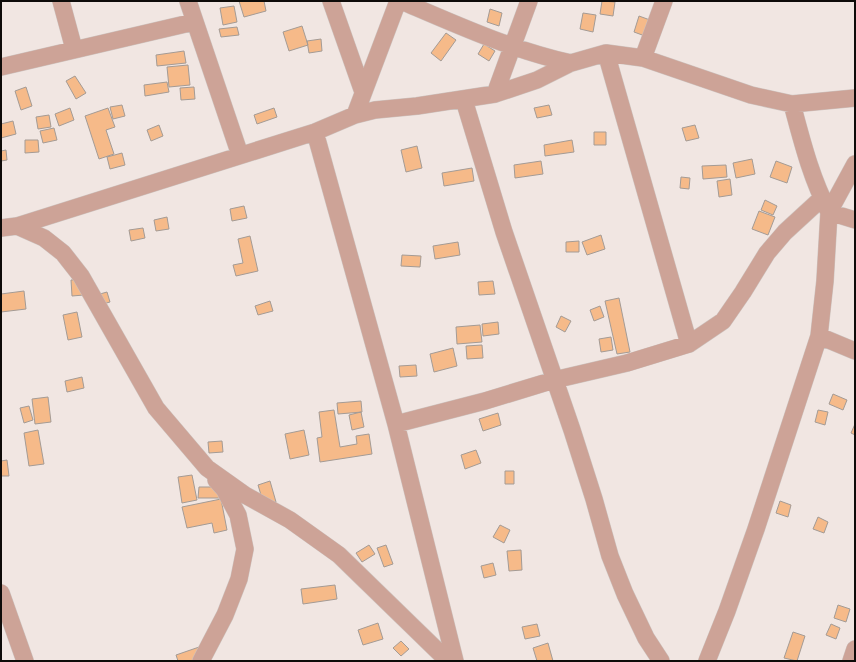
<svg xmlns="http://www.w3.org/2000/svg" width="856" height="662" font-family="'Fira Sans Condensed',sans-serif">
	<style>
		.building { fill: #f6ba89; stroke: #a49b95 }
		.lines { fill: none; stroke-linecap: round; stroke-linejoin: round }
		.minor-casing { stroke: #cdc3bf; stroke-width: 18 }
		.minor { stroke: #cda397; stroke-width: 17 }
	</style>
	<rect width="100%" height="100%" fill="#f1e6e2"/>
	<path class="building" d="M239 1H264L266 11 244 17Z
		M602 1 615 2 613 16 600 14Z
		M234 6 237 22 223 25 220 8Z
		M490 9 502 13 499 26 487 22Z
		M583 13 596 15 593 32 580 29Z
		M639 16 650 20 645 36 634 32Z
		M302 26 308 45 289 51 283 32Z
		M237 27 239 35 221 37 219 29Z
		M446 33 456 40 441 61 431 53Z
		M321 39 322 51 309 53 307 41Z
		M484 44 495 51 489 61 478 54Z
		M184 51 186 63 157 66 156 55Z
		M188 65 190 85 169 87 167 67Z
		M75 76 86 93 76 99 66 81Z
		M167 82 169 92 145 96 144 85Z
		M26 87 32 106 21 110 15 91Z
		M194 87 195 99 181 100 180 88Z
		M122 105 125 116 113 119 110 107Z
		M549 105 552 115 537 118 534 108Z
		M70 108 74 120 59 126 55 114Z
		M108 108 115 127 106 130 114 154 99 159 85 116Z
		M274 108 277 117 257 124 254 115Z
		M49 115 51 127 38 129 36 117Z
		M13 121 16 134 1 138V124Z
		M159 125 163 136 151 141 147 130Z
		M695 125 699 138 686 141 682 128Z
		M54 128 57 140 43 143 40 131Z
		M594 132H606V145H594Z
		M25 140H38L39 152 25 153Z
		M572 140 574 152 545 156 544 145Z
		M417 146 422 168 406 172 401 150Z
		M6 150 7 160 1 161V151Z
		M122 153 125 165 110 169 107 157Z
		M752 159 755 174 736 178 733 163Z
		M541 161 543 174 515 178 514 165Z
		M776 161 792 167 787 183 770 177Z
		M726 165 727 177 703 179 702 166Z
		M472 168 474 181 444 186 442 173Z
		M681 177 690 178 689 189 680 188Z
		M730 179 732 195 719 197 717 181Z
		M765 200 777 206 773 215 761 210Z
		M244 206 247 218 232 221 230 209Z
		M759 211 775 217 768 235 752 229Z
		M167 217 169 229 156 231 154 220Z
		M143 228 145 238 131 241 129 230Z
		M601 235 605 249 587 255 582 242Z
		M250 236 258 271 236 276 233 265 243 263 238 239Z
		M579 241V252H566V242Z
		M458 242 460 255 435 259 433 246Z
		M402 255 421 256 420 267 401 266Z
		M83 279 84 295 72 296 71 280Z
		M493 281 495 294 479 295 478 282Z
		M24 291 26 309 1 312V294Z
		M107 292 110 302 96 306 93 296Z
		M619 298 630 352 617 354 605 301Z
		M270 301 273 311 258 315 255 306Z
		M600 306 604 317 594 321 590 310Z
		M77 312 82 337 68 340 63 315Z
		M561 316 571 321 565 332 556 327Z
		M498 322 499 334 483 336 482 324Z
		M480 325 482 342 457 344 456 327Z
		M611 337 613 350 601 352 599 339Z
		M482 345 483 358 467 359 466 346Z
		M453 348 457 366 434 372 430 354Z
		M416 365 417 376 400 377 399 366Z
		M82 377 84 388 67 392 65 381Z
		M833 394 847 400 843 410 829 404Z
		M48 397 51 422 35 424 32 399Z
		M361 401 362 412 338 414 337 403Z
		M29 406 33 420 24 423 20 408Z
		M334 410 340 447 357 444 356 436 369 434 372 454 320 462 317 438 322 437 319 412Z
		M818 410 828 412 825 425 815 422Z
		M361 412 364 427 352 430 349 415Z
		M498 413 501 425 483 431 479 419Z
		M855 424V435L851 433Z
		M38 430 44 464 29 466 24 433Z
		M304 430 309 455 290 459 285 434Z
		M222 441 223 452 209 453 208 442Z
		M476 450 481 463 465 469 461 455Z
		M7 460 9 476H1V461Z
		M505 471H514V484H505Z
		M192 475 197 500 182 503 178 477Z
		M270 481 276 502 264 505 258 485Z
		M199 487H221V498H198Z
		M221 499 227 530 214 533 212 523 187 528 182 507Z
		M780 501 791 505 788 517 776 513Z
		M818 517 828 522 824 533 813 529Z
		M500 525 510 530 504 543 493 537Z
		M369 545 375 554 362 562 356 553Z
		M386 545 393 564 384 567 377 548Z
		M521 550 522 570 509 571 507 551Z
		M493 563 496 575 484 578 481 566Z
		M335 585 337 599 303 604 301 589Z
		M838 605 850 609 846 622 834 618Z
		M378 623 383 639 363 645 358 630Z
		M537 624 540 636 525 639 522 627Z
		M831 624 840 628 836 639 826 635Z
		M793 632 805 636 797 661 784 658Z
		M401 641 409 649 401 656 393 648Z
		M548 643 553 661H537L533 648Z
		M202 646 207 661H178L176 655Z"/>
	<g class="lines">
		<defs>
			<path id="minor" d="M61 1 74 49
				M188 1 240 155
				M331 1 363 92
				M401 1C457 25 512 50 571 63
				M606 53 689 344
				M643 58 664 1
				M1 67 194 22
				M495 94 529 1
				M464 100 504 232 572 430 594 499 610 556 625 594 646 638 661 661
				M792 104C802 141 811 178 829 212L855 220
				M355 115 398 1
				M315 132 396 424 455 661
				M17 226 44 238 63 253 81 276 156 408 207 468 245 495 290 520 339 555 448 661
				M1 228 17 226 315 132 355 115 375 110 417 106 495 94 537 80 571 63 606 53 643 58 751 95 792 104 855 98
				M819 336 855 351
				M396 424 485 401 554 380 627 363 689 344 723 321 743 292 767 253 785 232 822 198
				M1 593 25 661
				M201 661 225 615 239 579 245 549 238 515 224 489 216 480
				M707 661 727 611 756 529 819 336 825 281 829 212 855 164
				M851 661 855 649"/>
		</defs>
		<use href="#minor" class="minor-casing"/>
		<use href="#minor" class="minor"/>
	</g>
	<rect width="856" height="662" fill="none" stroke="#0e0b09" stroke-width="4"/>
</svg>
